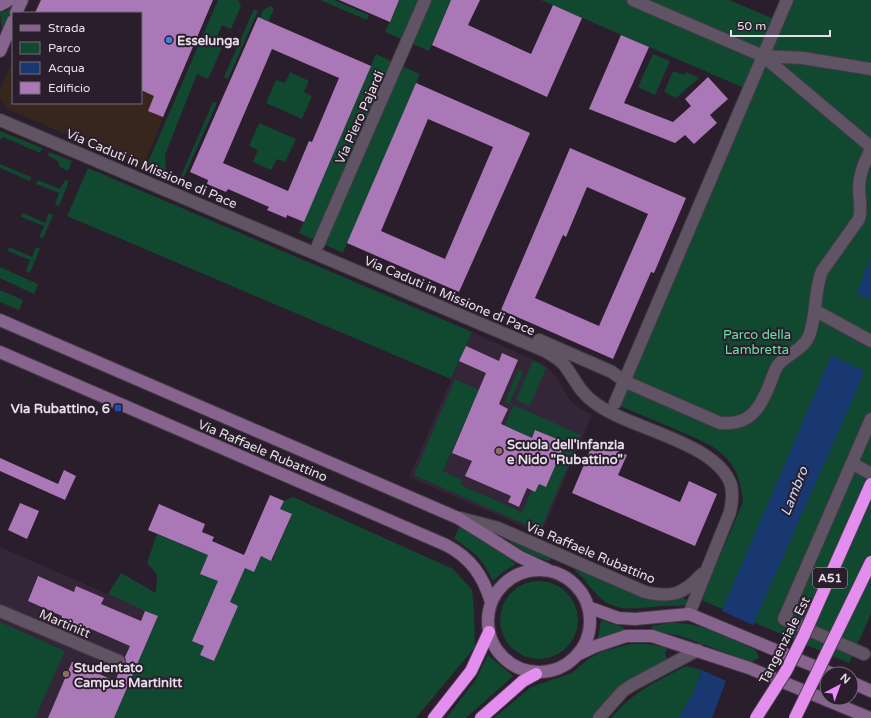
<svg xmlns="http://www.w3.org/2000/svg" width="871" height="718" font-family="'Varela Round',sans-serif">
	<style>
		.commercial { fill: #37261e }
		.built { fill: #342538 }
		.green { fill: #104830 }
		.water { fill: #193872 }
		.building { fill: #aa78b6; fill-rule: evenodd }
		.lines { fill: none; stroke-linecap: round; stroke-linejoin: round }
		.street-casing { stroke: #453b48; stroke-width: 14 }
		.secondary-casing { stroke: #453b48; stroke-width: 14 }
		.highway-casing { stroke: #453b48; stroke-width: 14 }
		.street { stroke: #605363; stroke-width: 12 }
		.secondary { stroke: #87648d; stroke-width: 12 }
		.highway { stroke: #e38dee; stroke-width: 12 }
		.highway-bridge-casing { stroke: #453b48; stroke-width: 14; stroke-linecap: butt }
		.highway-bridge { stroke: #e38dee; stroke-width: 12 }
		.shop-dot { fill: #3f7fe0; stroke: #2a1e2c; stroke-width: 1.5 }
		.transit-dot { fill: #1a4fb4; stroke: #2a1e2c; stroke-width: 1.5 }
		.education-dot { fill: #8d6e63; stroke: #2a1e2c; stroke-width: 1.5 }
		.labels { text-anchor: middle; stroke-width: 4; stroke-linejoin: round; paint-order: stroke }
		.shield { fill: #2a1e2c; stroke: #aea4b0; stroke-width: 1 }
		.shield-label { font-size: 12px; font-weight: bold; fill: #e6dee8 }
		.poi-label { font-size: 13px; font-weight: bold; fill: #e6dee8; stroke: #2a1e2c; text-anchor: start }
		.street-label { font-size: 13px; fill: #e6dee8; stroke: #2a1e2c }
		.park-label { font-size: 13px; fill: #69e0a7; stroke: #2a1e2c }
		.water-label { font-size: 14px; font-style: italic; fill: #c5dafd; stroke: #2a1e2c }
	</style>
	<rect width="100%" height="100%" fill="#2a1e2c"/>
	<path class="commercial" d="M39 0H213L163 117 143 168 6 108 0 98V90L13 60V103H141V13H33Z"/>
	<path class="built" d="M472 332 545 365 556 377 570 400 582 410 592 415 541 534 409 477Z
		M0 547 158 616 114 718H0Z"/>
	<path class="green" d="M218 0H238L241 6 231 29 222 25 214 44 222 48 208 79 197 74 165 155 166 174 146 167Z
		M320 0H334L369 15 367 20Z
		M399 0H451L429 51 385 32Z
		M541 0H729L774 19 782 0H871V614L849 663 701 600 743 502C739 455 716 447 677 430 658 422 639 414 620 406L619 378 744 88Z
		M14 2 2 32 0 12 6 11Z
		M271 6 274 8 269 21 260 18 263 10Z
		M254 9 258 11 228 79 224 77Z
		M376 54 420 74 343 253 299 233Z
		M653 54 670 61 655 95 638 87Z
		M673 71 684 75 686 72 699 78 676 98 664 92Z
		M290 72 309 81 304 92 312 96 302 119 266 103 276 80 285 83Z
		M213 102 217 103 183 179 180 178Z
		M259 123 296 139 285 162 277 159 271 170 253 162 258 150 249 146Z
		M0 131 42 148 40 153 3 137 0 140Z
		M49 152 72 161 68 171 60 167 58 161 48 156Z
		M0 164 31 177 30 181 0 168Z
		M88 168 472 332 451 379 67 216Z
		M38 180 60 189 65 180 69 181 59 206 55 204 59 193 36 184Z
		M23 213 45 223 49 213 53 215 43 239 39 237 44 226 21 217Z
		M9 247 32 257 36 247 40 249 30 273 26 271 30 260 8 251Z
		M0 267 38 284 34 294 0 278Z
		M0 290 23 300 19 310 0 302Z
		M533 360 546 368 530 406 516 400Z
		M518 370 523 372 509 404 505 402Z
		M455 379 479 390 443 471 462 480 461 485 522 512 532 490 535 492 539 484 546 486 563 448 554 444 556 439 536 430 532 438 504 426 514 405 581 435 540 531 414 475Z
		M293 497 453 569 472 590 474 610 475 647 416 718H114L158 617 108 594 121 573 156 593 157 575 147 563 157 534 195 550 197 545 210 551 200 573 225 584 212 595 192 641 204 646 200 655 214 661 238 606 230 602 245 568 261 556 272 561 292 514 280 509 284 501Z
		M460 526 488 542 516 564 503 572 493 581C480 555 476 555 454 538Z
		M501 534 549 556 551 559 548 561C530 555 515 547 501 534Z
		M576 568 651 599 683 596 685 600 694 596C685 610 679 605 664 606 626 608 613 617 586 582V579L585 580 575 571Z
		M500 620a39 39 0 1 1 78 0a39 39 0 1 1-78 0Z
		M601 620 623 627 625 631 598 639Z
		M0 622 65 651 35 718H0Z
		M669 623C700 621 728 638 756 650L759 657 752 662 680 636 652 630V626Z
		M630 644H650L667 648 665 654 668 662 613 695 592 718H494L531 687 572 673 587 660 601 652Z
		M488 655 513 676 466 718H446L475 681Z
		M686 666 702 670 693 693 679 718H611C634 691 655 682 686 666Z"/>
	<path class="water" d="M871 257V299L857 293Z
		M831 356 865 371 753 625 722 611Z
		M702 670 726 681 712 718H679L693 693Z"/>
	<path class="building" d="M41 0H213L163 117 148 111 154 96 141 90V13H35Z
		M339 0H399L390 22Z
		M451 0H480L468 25 531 54 553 5 582 18 547 97 432 45Z
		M258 17 371 66 304 222 287 215 286 218 267 210 269 207 228 189 226 192 207 184 208 180 190 172ZM272 49 339 78 312 142 309 141 288 191 223 163Z
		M621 35 649 47 624 103 673 122 691 106 685 99 708 77 728 99 710 115 717 123 694 144 685 135 675 143 589 109Z
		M416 83 530 133 459 292 347 243ZM428 119 493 147 445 259 381 231Z
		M570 148 686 198 654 273 651 272 613 359 501 310ZM587 187 648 214 599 326 535 298 563 235 566 237Z
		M466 346 499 361 502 353 518 360 499 404 508 409 501 424 532 438 535 430 557 439 554 444 563 448 546 487 539 484 535 492 527 488 519 507 508 502 511 496 465 476 472 461 452 453 486 373 459 361Z
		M594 441 627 455 618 475 680 502 689 481 717 494 695 546 572 493Z
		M0 458 58 484 64 470 76 476 65 500 0 471Z
		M270 495 284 501 280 509 292 514 271 561 261 556 254 572 245 568 230 602 238 606 214 661 200 655 204 646 192 641 218 581 200 574 208 555 148 530 159 504 205 524 202 532 214 537 212 541 244 555Z
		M20 503 39 511 27 539 8 530Z
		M38 576 74 592 76 586 104 598 101 604 141 621 145 611 158 616 114 718H48L72 662 115 681 121 668 126 664 125 657 130 646 91 629 88 636 59 623 62 616 28 601Z"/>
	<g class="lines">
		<defs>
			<path id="street" d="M633 0 763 56 803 58 871 69
				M763 56 871 147
				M0 120 545 351C552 355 560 359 565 366 575 379 580 393 595 403 629 429 717 442 731 485 733 494 732 503 730 512L689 614
				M318 245 425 0
				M816 311 871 341
				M539 340 612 372 624 381 720 423C751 426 761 407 771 381 773 376 775 369 778 365 787 354 803 350 809 336 817 315 814 291 822 271L859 219C862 208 859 199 859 188 859 173 865 162 871 149
				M615 403 787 0
				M852 463 871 474
				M460 518 498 528 645 592C671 598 683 595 702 574
				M0 611 119 661
				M864 654 784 619 871 419
				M599 718 623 691 632 685 698 650"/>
			<path id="secondary" d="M0 5 9 0
				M16 13 22 0
				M0 51 13 21
				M0 320 458 518 520 557 548 570
				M0 352 446 545C471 558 483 576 491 602
				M488 621a51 51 0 1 1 102 0a51 51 0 1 1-102 0Z
				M588 607 618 618 635 619 689 614 833 674
				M579 654 596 646 626 636H652L749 668 870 718
				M851 682 871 691"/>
			<path id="highway" d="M434 718 471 671 489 632
				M481 718 523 681 536 674"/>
		</defs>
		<use href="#street" class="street-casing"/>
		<use href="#secondary" class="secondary-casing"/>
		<use href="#highway" class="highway-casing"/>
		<use href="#street" class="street"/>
		<use href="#secondary" class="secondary"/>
		<use href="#highway" class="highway"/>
		<defs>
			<path id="highway-bridge" d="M756 718 786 671 804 635 871 484
				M795 718 871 562"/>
		</defs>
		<use href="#highway-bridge" class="highway-bridge-casing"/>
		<use href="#highway-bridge" class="highway-bridge"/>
	</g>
	<circle class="shop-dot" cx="169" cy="40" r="4"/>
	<rect class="transit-dot" x="114" y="404" width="8" height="8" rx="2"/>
	<g class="education-dot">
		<circle cx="499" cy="451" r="4"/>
		<circle cx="66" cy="674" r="4"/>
	</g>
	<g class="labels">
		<rect class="shield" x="813" y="568" width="34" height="20" rx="3"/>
		<g class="shield-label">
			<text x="830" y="582">A51</text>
		</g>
		<g class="poi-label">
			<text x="177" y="45">Esselunga</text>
			<text x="110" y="413" text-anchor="end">Via Rubattino, 6</text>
			<text x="507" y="449">Scuola dell'infanzia<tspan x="507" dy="15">e Nido "Rubattino"</tspan></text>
			<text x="74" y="672">Studentato<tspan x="74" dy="15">Campus Martinitt</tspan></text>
		</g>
		<g class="street-label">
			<text transform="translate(359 117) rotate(-66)" y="5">Via Piero Pajardi</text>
			<text transform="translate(152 168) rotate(23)" y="5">Via Caduti in Missione di Pace</text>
			<text transform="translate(450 295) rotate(23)" y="5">Via Caduti in Missione di Pace</text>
			<text transform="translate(263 450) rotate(23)" y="5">Via Raffaele Rubattino</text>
			<text transform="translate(591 552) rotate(23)" y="5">Via Raffaele Rubattino</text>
			<text transform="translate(65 623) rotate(23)" y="5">Martinitt</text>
			<text transform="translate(784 640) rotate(-63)" y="5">Tangenziale Est</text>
		</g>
		<g class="park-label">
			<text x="757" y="339">Parco della<tspan x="757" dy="15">Lambretta</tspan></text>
		</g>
		<g class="water-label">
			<text transform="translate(794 491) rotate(-68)" y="5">Lambro</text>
		</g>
	</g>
	<rect x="12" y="12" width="130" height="92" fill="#2a1e2c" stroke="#756b77"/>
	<rect x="20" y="25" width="20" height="6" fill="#87648d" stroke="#756b77"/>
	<text x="48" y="32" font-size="12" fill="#e6dee8">Strada</text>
	<rect x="20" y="42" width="20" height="12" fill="#104830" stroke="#756b77"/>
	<text x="48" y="52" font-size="12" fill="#e6dee8">Parco</text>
	<rect x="20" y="62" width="20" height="12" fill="#193872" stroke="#756b77"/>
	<text x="48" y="72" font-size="12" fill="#e6dee8">Acqua</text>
	<rect x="20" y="82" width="20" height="12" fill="#aa78b6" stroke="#756b77"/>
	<text x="48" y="92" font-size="12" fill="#e6dee8">Edificio</text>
	<g transform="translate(839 686) rotate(41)"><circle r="19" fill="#2a1e2c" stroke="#756b77"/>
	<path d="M0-3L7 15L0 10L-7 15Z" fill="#eb8dfb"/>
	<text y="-6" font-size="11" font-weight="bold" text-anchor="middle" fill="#e6dee8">N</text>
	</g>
	<path d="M731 30v6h99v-6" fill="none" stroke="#e6dee8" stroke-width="2"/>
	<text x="737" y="30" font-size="12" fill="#e6dee8" stroke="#2a1e2c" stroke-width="3" paint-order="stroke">50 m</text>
</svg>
